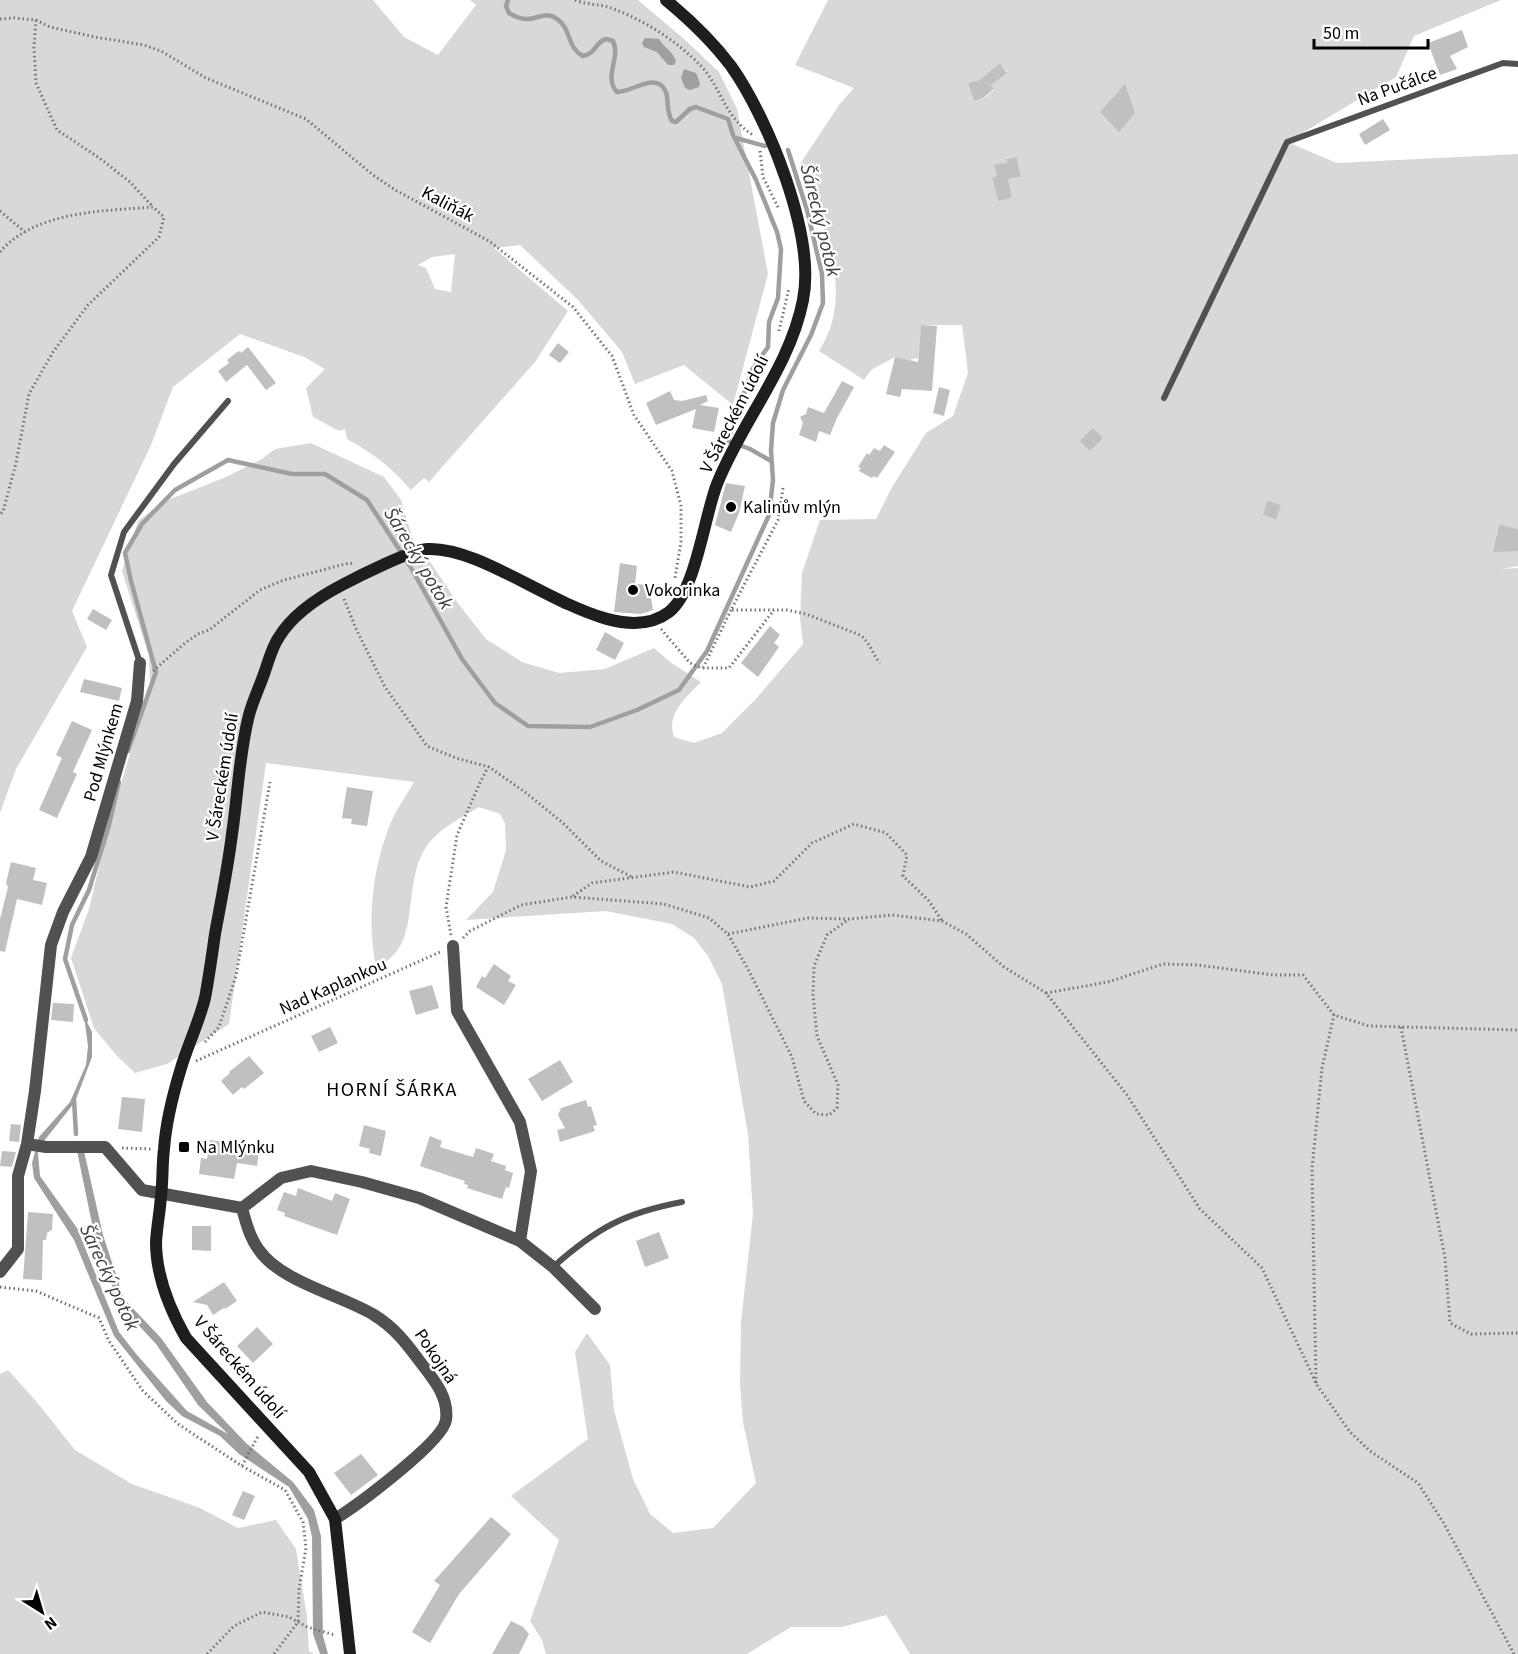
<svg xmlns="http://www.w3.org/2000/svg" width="1518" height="1654" font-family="'Source Sans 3',sans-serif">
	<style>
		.green { fill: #d8d8d8; fill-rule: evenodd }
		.water { fill: #9f9f9f }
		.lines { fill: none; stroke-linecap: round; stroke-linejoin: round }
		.stream { stroke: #9f9f9f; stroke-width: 4.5 }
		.building { fill: #c0c0c0 }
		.path { stroke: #737373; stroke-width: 3; stroke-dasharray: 1.5 3; stroke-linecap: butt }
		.lane { stroke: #515151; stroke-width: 6 }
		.street { stroke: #515151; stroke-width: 12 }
		.secondary { stroke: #1e1e1e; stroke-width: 12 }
		.poi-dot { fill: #000; stroke: #fff; stroke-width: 2 }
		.labels { text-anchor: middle; stroke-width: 4.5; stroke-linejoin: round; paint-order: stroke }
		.street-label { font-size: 18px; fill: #000; stroke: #fff }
		.poi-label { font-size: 18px; fill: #000; stroke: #fff; text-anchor: start }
		.water-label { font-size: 20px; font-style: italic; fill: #404040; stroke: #fff }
		.neighbourhood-label { font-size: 20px; letter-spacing: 1.5px; fill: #000; stroke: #fff }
	</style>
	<rect width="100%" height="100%" fill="#fff"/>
	<path class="green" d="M0 0H373L404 37 438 55 476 5 470 0H638L683 38 719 72 737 109 768 274 733 405 684 365 635 384 622 352 578 300 520 245 494 248 568 311 535 362 429 482 424 478 411 490C390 466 375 455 347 439L345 429 339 431 313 417 306 388 325 369 304 357 240 334 173 387 151 445 72 611 87 647 16 769 0 813ZM455 254 451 292 435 289 426 268 418 265 432 257Z
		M828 0H1501L1414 36 1396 77 1287 142 1337 163 1518 154V529L1499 524 1496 536 1518 540V566L1501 569 1518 568V1654H910L886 1615 842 1627H791L747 1654H546L542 1640 530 1621 559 1540 511 1496 588 1439 575 1352 587 1333 610 1365 614 1410 633 1479 650 1514 673 1533 713 1528 756 1483 743 1422 740 1385 741 1322 753 1214 748 1134 722 984 708 956 694 938 672 924 606 911 466 920 493 892 506 850 505 823 500 814 479 807C461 818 436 830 425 849 406 878 416 926 397 951 391 958 383 964 377 971 366 925 372 871 389 827 395 811 406 796 414 782L266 763 229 1024 167 1064 135 1073 117 1056 94 1028 71 958 89 909 109 825 150 685 149 656 122 571 138 521 163 502 226 477 262 459 275 449 311 443 384 477 401 500 414 543 431 563 457 602 486 639 522 662 559 673 605 669 654 648 670 662 701 682C686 698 666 713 674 737L694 743 722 733 755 700 803 644 800 618 802 573 820 520 876 519 891 489 926 433 953 416 968 373 962 325H921L918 358 909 360 895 357 871 370 864 380 819 351C857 292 822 223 800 164L839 105 854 88 795 65ZM1000 63 1007 72 991 85 994 90 984 98 974 101 968 83 979 80ZM1017 157 1021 177 1011 179 1009 175 1006 159ZM1003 175 1012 198 998 201 992 177Z
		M8 1370 36 1401 75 1450 132 1484 200 1508 238 1528 276 1520 296 1549 307 1617 309 1651 314 1654H0V1374Z"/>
	<path class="water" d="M645 38 659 39C664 48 672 50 676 61L674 65H668L657 52 644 47 642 43Z
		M684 69 696 73 700 83 699 87 690 90 685 88 681 78Z
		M84 1016 92 1032V1057L75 1102 44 1141 38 1153 40 1176 77 1228 119 1332 137 1355 187 1411 228 1434 198 1405 156 1344 118 1303 95 1238 77 1151H84L103 1235 124 1299 161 1338 207 1402 246 1443 293 1482 314 1510 321 1536 323 1636 328 1654H320L313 1634 312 1537 308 1519 289 1487 239 1454 220 1436 182 1416 166 1401 114 1336 74 1240 34 1178 32 1163 39 1137 70 1102 86 1065 88 1046Z"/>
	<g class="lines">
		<path class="stream" d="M508 0 506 6 509 13C534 29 541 7 557 19 571 28 567 48 583 56 596 54 595 42 606 39L613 41C621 59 603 76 617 92 631 93 657 70 666 92 669 102 666 111 672 121L676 122 690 109 696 107 728 119 733 135 756 180 777 232 781 249 778 298 769 322 768 347 752 370 728 441 750 449 771 461
			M736 138 765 146
			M128 751 156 672 131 581 125 553 142 524 175 490 228 460 292 474H325L367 500 410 566 462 659 495 703 528 726 590 727 637 710 679 690 707 651 769 515 773 480 771 450 773 423 783 390 811 335 823 303 822 274 807 210 788 150
			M86 1020 65 959 72 925 89 890 109 825 119 782
			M74 1100 76 1134"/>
	</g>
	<path class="building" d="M1462 30 1468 47 1450 56 1457 69 1440 75 1428 43Z
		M1000 63 1007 73 991 85 994 89 983 98 974 101 968 83 979 80Z
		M1125 84 1135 113 1119 132 1100 112Z
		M1383 119 1390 130 1365 145 1359 134Z
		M1017 157 1021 177 1008 179 1012 198 998 201 992 177 997 176 994 165 1007 163 1006 159Z
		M921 325 937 326 932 391 902 389 900 397 886 394 895 357 918 362Z
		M558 343 569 352 560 363 549 355Z
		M248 347 276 383 266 390 247 365 226 382 218 371 229 363 227 360 237 352 240 351 241 353Z
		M842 381 854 387 837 418 830 435 819 431 816 442 799 435 803 423 800 417 806 414 808 407 824 413Z
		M939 387 950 390 944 416 933 413Z
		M670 391 674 400 682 401 706 395 708 401 700 405 719 408 714 432 692 428 696 409 656 425 646 403Z
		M1093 428 1103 438 1090 451 1080 441Z
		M884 445 895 452 877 478 874 476 872 478 859 471 861 468 858 467 867 453 869 455 874 448 880 451Z
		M726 483 745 486 739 513 731 532 715 525Z
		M1267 501 1281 505 1276 519 1263 515Z
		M1499 524 1518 529V551L1493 552Z
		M620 563 637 566 635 584 649 585 653 610 641 614 614 612Z
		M93 609 112 620 106 630 87 619Z
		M770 626 780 635 774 643 779 647 758 677 741 663Z
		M605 632 624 643 615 660 596 650Z
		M84 679 122 688 119 701 80 692Z
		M72 721 92 730 73 772 77 774 57 818 39 810 62 758 56 755Z
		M347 787 373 791 367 826 351 824 352 819 342 818Z
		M11 862 36 868 33 880 47 883 42 905 17 899 5 952 0 951V919L8 887 6 883Z
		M494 964 511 976 508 981 516 985 504 1005 476 987 482 976 485 978Z
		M432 985 439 1008 416 1015 409 991Z
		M53 1003 74 1004 73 1022 51 1020Z
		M330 1027 338 1043 319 1052 311 1036Z
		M249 1056 264 1073 244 1089 242 1087 233 1095 221 1081 230 1073 229 1072Z
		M560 1060 573 1082 542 1101 528 1079Z
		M122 1097 145 1099 142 1132 118 1129Z
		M586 1100 588 1107 591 1106 597 1125 593 1126 595 1131 560 1142 557 1130 565 1128 558 1115 561 1108Z
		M11 1124 21 1125 19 1142 9 1141Z
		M364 1125 386 1131 381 1156 369 1153 370 1149 359 1146Z
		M430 1136 442 1141 440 1147 473 1157 476 1148 494 1154 491 1161 506 1166 505 1170 513 1173 509 1188 506 1187 502 1199 467 1188 468 1185 464 1184 465 1181 420 1166Z
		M210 1140 231 1143V1146L259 1150 257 1166 237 1163 234 1179 199 1174 201 1158 207 1159Z
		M2 1151 16 1152 12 1167 0 1166Z
		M298 1188 332 1201 335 1193 350 1199 337 1235 284 1216 285 1213 277 1210 284 1192 296 1196Z
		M28 1212 53 1214 52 1230 47 1233 46 1240H43L42 1280 23 1279Z
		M192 1226H211V1251L192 1250Z
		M659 1232 669 1258 645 1267 636 1241Z
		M224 1282 237 1301 225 1309 224 1308 213 1315 207 1305 193 1302Z
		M257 1327 273 1344 253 1363 237 1346Z
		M361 1454 378 1475 351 1495 334 1473Z
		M243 1491 255 1496 244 1520 232 1515Z
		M491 1517 511 1534 459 1594 430 1643 412 1632 440 1585 434 1581Z
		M511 1621 523 1627 529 1634 519 1654H492Z"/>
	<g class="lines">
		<path class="path" d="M575 0C587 5 600 4 611 8 644 20 677 41 701 66 721 87 724 117 753 135
			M0 19 14 18 36 20 50 27 95 37 144 45 161 51 206 78 306 119 373 175 397 191 489 241 573 307 612 356 634 415 672 471 681 506V542L675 578
			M36 20 34 47 36 83 57 130 98 157 130 182 153 207
			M760 151 763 177 779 209
			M0 211 25 232
			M0 252C35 211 103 211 153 207L164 217 159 237 88 305 53 352 29 394 16 463 3 512 0 514
			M779 331 789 288
			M783 488 778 520 731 610H787L806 614 860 635C871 643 872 654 880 663
			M344 599 357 631 385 687 427 746 456 758 489 767 525 792 563 823 601 861 632 877
			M661 629 690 663 701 668H729L774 610
			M703 668 731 610
			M153 671 185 643 198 634 209 630 260 590 284 580 349 563 355 564
			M573 896 592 883 674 872 750 887 774 881 812 843 854 824 886 833 907 855 903 876 929 901 942 921
			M728 934 808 918 850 919 892 915 942 921 966 934 1004 967 1046 993 1127 1095 1200 1209 1262 1268 1317 1385 1350 1432 1370 1451 1418 1483 1443 1522 1514 1654
			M451 935 446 907 457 835 478 787 488 767
			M463 938 470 931 521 905 572 897 664 904 709 918 728 934 749 971 792 1057 804 1101 816 1114 829 1115 837 1108 838 1085 817 1036 813 995 814 966 827 935 849 919
			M1046 993 1108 982 1163 964 1197 965 1273 975H1303L1334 1015 1369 1026 1518 1030
			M1401 1027 1445 1258 1450 1323 1471 1334 1518 1333
			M205 1042 219 1027 236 976 270 782
			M196 1061 440 952
			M122 1148 151 1149
			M0 1287 36 1291 99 1318 109 1341 143 1391 178 1424 242 1466 285 1490 303 1522 306 1548 299 1589 298 1622 274 1654
			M1316 1383 1312 1169 1322 1068 1334 1015
			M242 1466 258 1436
			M207 1654 234 1626 262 1612 289 1617 307 1627 335 1635"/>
		<path class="lane" d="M1164 398 1287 142 1503 63 1518 64
			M140 663 111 575 124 532 174 464 228 401
			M553 1267C597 1228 624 1213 682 1202"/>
		<path class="street" d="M453 946 457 1011 520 1122 531 1171 520 1241
			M27 1144 46 1147H105L142 1190 242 1208C246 1223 250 1238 259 1250 281 1282 341 1295 374 1315 394 1327 407 1344 421 1363 434 1380 449 1397 446 1420 443 1442 356 1506 335 1519
			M242 1208 281 1178 311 1171 362 1182 419 1198 520 1241 553 1267 595 1309
			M0 1272 18 1249V1176L27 1144 35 1091 51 945 63 912 91 857 137 701 140 663"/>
		<path class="secondary" d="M350 1654 335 1519 309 1472 186 1338C169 1308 156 1276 156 1242 157 1226 160 1211 161 1196 163 1180 162 1165 164 1149 166 1122 173 1094 181 1068 188 1045 199 1022 205 998 209 977 212 955 215 934 221 901 228 867 232 834 238 794 239 754 249 715 253 700 260 686 265 671 269 660 272 647 279 637 293 614 319 597 342 585 359 576 411 550 427 549 497 545 609 658 669 612 696 591 704 517 717 484 742 421 790 367 803 300 816 236 768 118 731 66 713 42 689 19 666 0"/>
	</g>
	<g class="poi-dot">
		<circle cx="731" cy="507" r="6"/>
		<circle cx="633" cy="590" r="6"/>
		<rect x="178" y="1141" width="12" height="12" rx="3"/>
	</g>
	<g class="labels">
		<g class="street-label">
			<text transform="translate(1397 86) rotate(-20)" y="6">Na Pučálce</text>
			<text transform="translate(448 204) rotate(28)" y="6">Kaliňák</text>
			<text transform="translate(734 414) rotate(-63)" y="6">V Šáreckém údolí</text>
			<text transform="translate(103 752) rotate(-74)" y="6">Pod Mlýnkem</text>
			<text transform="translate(222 777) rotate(-81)" y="6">V Šáreckém údolí</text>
			<text transform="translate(333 986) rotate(-24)" y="6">Nad Kaplankou</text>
			<text transform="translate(436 1356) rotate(56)" y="6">Pokojná</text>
			<text transform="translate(240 1367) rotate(49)" y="6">V Šáreckém údolí</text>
		</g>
		<g class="poi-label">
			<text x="743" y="513">Kalinův mlýn</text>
			<text x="645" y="596">Vokorinka</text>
			<text x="196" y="1153">Na Mlýnku</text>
		</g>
		<g class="water-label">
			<text transform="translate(821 220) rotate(76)" y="7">Šárecký potok</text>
			<text transform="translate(419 558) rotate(59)" y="7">Šárecký potok</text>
			<text transform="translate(110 1277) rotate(65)" y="7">Šárecký potok</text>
		</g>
		<g class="neighbourhood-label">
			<text x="392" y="1096">HORNÍ ŠÁRKA</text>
		</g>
	</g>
	<g transform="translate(42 1612) rotate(143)" stroke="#ffffff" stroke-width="4.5" paint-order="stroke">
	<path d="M0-4.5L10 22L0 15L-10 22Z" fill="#000000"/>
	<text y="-9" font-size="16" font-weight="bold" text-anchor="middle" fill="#000000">N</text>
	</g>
	<path d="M1314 39v9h114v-9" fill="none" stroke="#000000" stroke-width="3"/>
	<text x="1323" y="39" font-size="18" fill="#000000" stroke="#ffffff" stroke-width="4.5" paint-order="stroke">50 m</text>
</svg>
